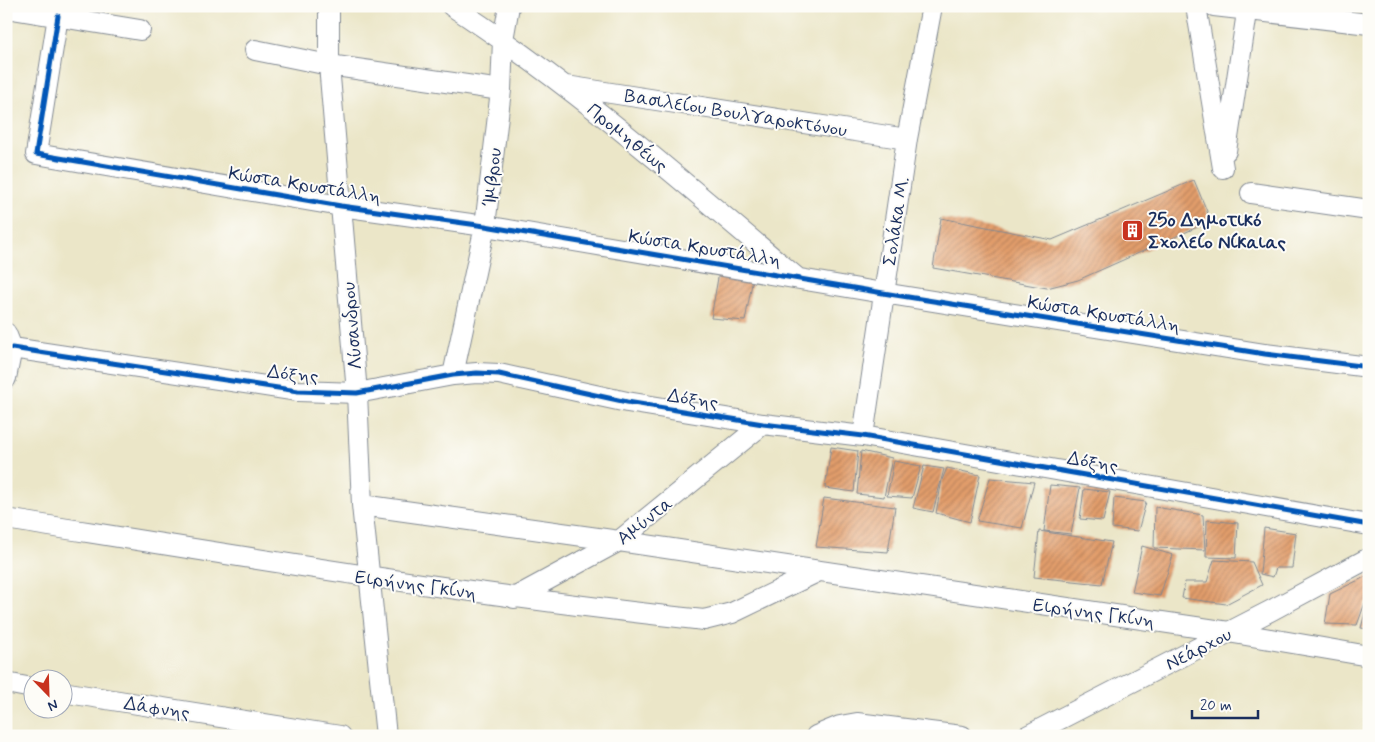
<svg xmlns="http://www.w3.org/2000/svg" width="1375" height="742" font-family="Mynerve,sans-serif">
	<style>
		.building { fill: url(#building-hatch) }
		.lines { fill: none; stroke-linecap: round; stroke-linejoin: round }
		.minor-casing { stroke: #838a93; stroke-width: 22 }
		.minor { stroke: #fff; stroke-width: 20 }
		.cycleway-casing { stroke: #fdfcf7; stroke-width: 8 }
		.cycleway { stroke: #0057b8; stroke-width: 5 }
		.labels { text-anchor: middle; stroke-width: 4; stroke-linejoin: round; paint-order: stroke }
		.street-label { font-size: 19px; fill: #1b2f5e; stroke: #fdfcf7 }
		.poi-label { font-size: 19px; font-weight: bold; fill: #1b2f5e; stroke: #fdfcf7; text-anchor: start }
	</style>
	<defs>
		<pattern id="building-hatch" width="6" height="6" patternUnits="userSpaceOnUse" patternTransform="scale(1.25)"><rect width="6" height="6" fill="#e29d6b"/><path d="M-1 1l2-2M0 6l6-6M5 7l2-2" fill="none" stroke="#b6805b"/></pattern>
	</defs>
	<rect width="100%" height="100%" fill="#fdfcf7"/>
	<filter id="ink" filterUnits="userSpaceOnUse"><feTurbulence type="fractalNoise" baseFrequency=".02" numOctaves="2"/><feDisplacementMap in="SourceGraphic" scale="10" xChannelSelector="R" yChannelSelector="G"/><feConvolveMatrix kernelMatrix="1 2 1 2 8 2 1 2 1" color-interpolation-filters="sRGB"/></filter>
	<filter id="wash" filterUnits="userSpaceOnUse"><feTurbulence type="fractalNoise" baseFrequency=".0096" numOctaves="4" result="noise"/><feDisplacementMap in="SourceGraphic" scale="20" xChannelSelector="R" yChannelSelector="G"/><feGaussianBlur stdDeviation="1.12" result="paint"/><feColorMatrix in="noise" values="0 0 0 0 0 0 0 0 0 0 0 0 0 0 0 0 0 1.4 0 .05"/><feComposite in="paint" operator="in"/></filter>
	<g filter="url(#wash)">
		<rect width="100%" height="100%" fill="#ebe6c8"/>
		<g id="blocks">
			<path class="building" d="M1194 180 1211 221 1078 280 1047 288 933 268 941 218 1052 240Z
				M719 272 753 278 745 321 711 318Z
				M831 447 858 451 854 492 825 488Z
				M861 451 892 458 884 497 857 494Z
				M894 461 921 466 912 498 887 496Z
				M924 466 944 469 933 512 913 508Z
				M947 468 980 475 970 522 936 513 942 480Z
				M990 478 1034 482 1022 528 977 521Z
				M1050 485 1080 488 1071 534 1044 531Z
				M1084 489 1110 492 1103 521 1080 519Z
				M824 498 895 507 888 552 816 547Z
				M1114 498 1146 502 1138 531 1112 528Z
				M1155 507 1203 515 1205 550 1154 548Z
				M1207 520 1238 523 1236 558 1206 557Z
				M1264 528 1296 533 1292 568H1276L1273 577 1260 574Z
				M1039 531 1112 542 1102 584 1034 577Z
				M1142 546 1173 555 1160 596 1132 592Z
				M1214 560 1252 562 1262 585 1226 604 1182 598 1185 582H1207Z
				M1369 575V602L1365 603 1357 625 1325 624 1330 594Z
				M1367 605H1369V629L1361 628Z"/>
		</g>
	</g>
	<g filter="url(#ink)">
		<use href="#blocks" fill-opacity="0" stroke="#838a93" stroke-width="1"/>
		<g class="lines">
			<defs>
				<path id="minor" d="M329 6V65L357 393 362 505 386 736
					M452 6C575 86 684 183 796 277
					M1196 6 1223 168
					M1214 6 1369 24
					M6 8 140 30
					M58 16 36 154 341 206 485 226 883 293 1265 354 1369 367
					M255 50 329 65 501 90
					M566 86 907 139
					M1226 151 1248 6
					M1251 193 1369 210
					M6 333 12 348 6 378
					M12 348 298 391 357 393 453 375 477 373 499 374 627 402 763 424 863 436 1369 525
					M453 375 485 226 501 90 503 40 509 6
					M863 436 907 139 932 6
					M362 505 619 541 1229 632 1369 656
					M6 519C238 556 470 595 704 620L732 613 819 571
					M514 598 619 541 763 424
					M6 683 32 688
					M62 692 340 736
					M816 736 840 726 857 723 962 736
					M1027 736 1270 611 1369 558"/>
			</defs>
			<use href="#minor" class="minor-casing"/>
			<use href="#minor" class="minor"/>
			<defs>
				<path id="cycleway" d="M58 16 36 154 341 206 485 226 883 293 1265 354 1369 367
					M12 348 298 391 357 393 453 375 477 373 499 374 627 402 763 424 863 436 1369 525"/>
			</defs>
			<use href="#cycleway" class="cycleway-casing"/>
			<use href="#cycleway" class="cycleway"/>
		</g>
	</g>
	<defs>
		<symbol id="building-square" viewBox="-11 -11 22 22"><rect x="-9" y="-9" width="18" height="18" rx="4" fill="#c8321e" stroke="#fdfcf7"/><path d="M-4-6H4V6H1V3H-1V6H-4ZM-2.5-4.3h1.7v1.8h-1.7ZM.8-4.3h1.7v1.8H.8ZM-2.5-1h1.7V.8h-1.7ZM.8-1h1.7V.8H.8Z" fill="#fff"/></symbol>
	</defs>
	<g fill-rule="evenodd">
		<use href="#building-square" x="1120" y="218" width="25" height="25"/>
	</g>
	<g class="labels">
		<g class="street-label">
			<text transform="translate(736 112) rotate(9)" y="7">Βασιλείου Βουλγαροκτόνου</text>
			<text transform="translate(628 137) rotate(39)" y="7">Προμηθέως</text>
			<text transform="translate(491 177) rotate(-84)" y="7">Ίμβρου</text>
			<text transform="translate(305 184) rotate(9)" y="7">Κώστα Κρυστάλλη</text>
			<text transform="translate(895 221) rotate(-81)" y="7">Σολάκα Μ.</text>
			<text transform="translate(705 247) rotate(9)" y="7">Κώστα Κρυστάλλη</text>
			<text transform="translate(1104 313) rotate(9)" y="7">Κώστα Κρυστάλλη</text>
			<text transform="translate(351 326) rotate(-95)" y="7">Λύσανδρου</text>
			<text transform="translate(293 373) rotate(6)" y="7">Δόξης</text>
			<text transform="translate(693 398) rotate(9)" y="7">Δόξης</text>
			<text transform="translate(1093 461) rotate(10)" y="7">Δόξης</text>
			<text transform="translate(644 520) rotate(-38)" y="7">Αμύντα</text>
			<text transform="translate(416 584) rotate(8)" y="7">Ειρήνης Γκίνη</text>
			<text transform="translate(1094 612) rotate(8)" y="7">Ειρήνης Γκίνη</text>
			<text transform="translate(1198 648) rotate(-27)" y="7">Νεάρχου</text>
			<text transform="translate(157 707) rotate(9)" y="7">Δάφνης</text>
		</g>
		<g class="poi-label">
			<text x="1148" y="226">25o Δημοτικό<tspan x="1148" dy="22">Σχολείο Νίκαιας</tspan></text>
		</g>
	</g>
	<rect width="1375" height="742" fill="none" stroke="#fdfcf7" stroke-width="25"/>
	<g transform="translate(48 694) rotate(157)"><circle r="24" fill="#fdfcf7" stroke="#a3aaba"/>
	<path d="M0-4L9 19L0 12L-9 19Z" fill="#c8321e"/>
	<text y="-8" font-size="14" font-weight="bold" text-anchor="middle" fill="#1b2f5e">N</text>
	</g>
	<path d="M1192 710v8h66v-8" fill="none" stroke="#1b2f5e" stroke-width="2.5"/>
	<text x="1200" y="710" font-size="15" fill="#1b2f5e" stroke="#fdfcf7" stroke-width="4" paint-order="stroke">20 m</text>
</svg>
